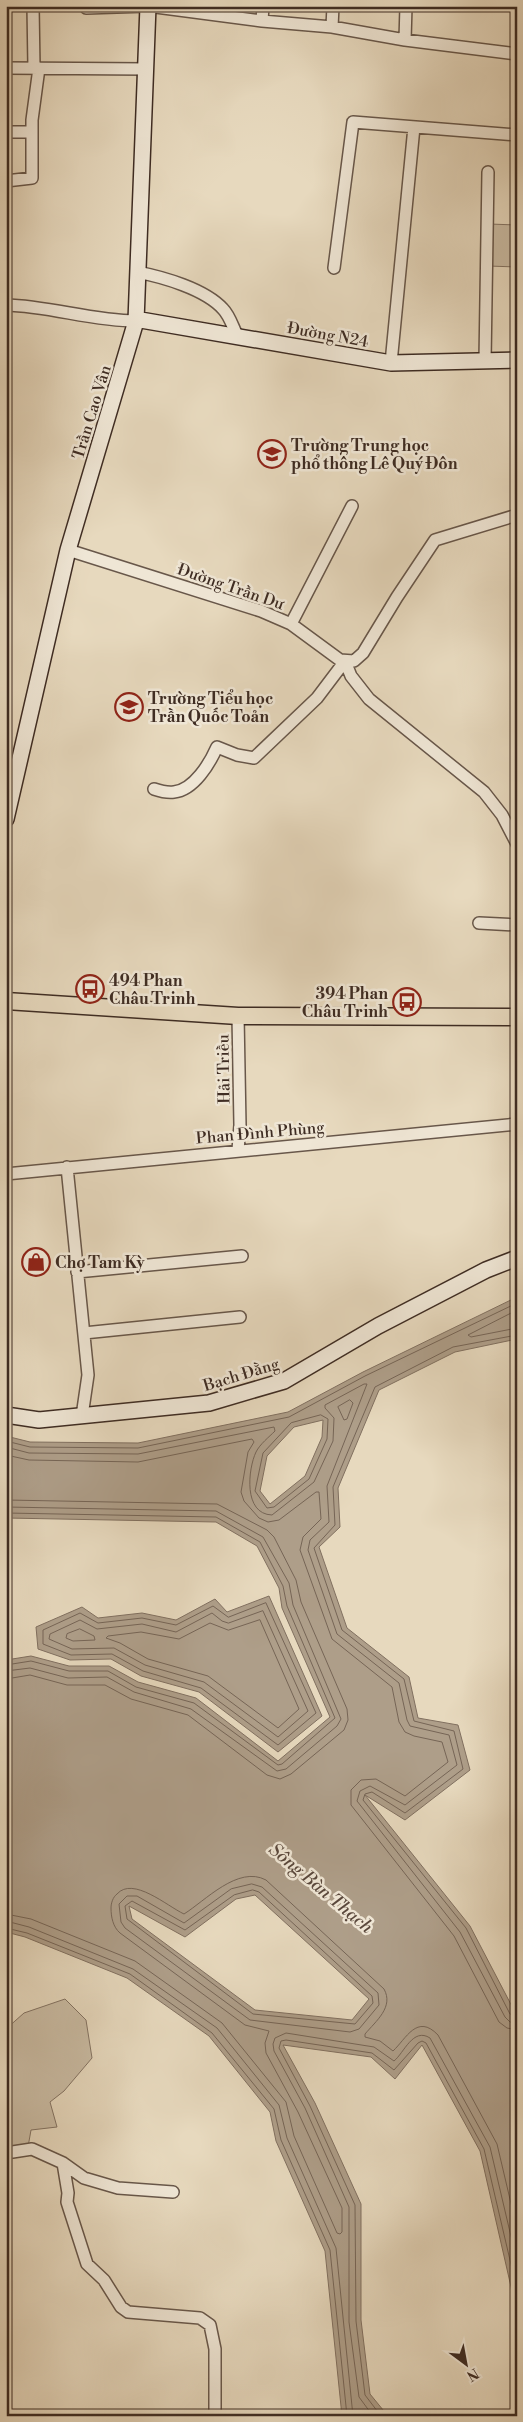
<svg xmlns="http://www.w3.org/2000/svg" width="523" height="2422" font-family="'Libre Bodoni',serif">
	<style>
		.green { fill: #cabca4; stroke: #847464 }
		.water { fill: #ae9e89; stroke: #817060; fill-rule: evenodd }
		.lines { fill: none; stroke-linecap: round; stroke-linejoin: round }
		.shore { stroke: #766556; stroke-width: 1 }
		.street-casing { stroke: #68574a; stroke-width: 14 }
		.secondary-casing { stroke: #3e2c23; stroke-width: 18 }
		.primary-casing { stroke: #3e2c23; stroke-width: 19 }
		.street { stroke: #efe6d5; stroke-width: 11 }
		.secondary { stroke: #efe6d5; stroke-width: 15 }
		.primary { stroke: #e7d9be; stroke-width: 16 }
		.labels { text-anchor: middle; stroke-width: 5; stroke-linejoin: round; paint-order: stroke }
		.street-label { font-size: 16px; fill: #3e2c23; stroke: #efe6d5 }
		.poi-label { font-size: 16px; font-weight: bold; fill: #3e2c23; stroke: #efe6d5; text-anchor: start }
		.water-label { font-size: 18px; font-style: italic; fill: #5a483c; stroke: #efe6d5 }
	</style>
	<rect width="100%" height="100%" fill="#e7d9be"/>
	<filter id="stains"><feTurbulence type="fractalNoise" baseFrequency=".004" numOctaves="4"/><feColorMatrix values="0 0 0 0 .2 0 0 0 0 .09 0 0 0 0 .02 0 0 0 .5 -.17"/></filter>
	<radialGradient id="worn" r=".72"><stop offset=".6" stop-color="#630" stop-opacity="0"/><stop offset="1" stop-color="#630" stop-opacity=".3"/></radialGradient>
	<path class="green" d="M489 224 517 225V267L488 266Z
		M65 1999 86 2020 92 2058 64 2091 50 2102 57 2127 31 2130 28 2147 6 2153V2029L24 2013Z"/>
	<path class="water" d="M517 1297V1339L455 1352 379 1390 338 1488 340 1527 319 1547 347 1628 409 1677 418 1718 458 1725 470 1770 405 1820 365 1795 470 1926 517 2016V2313L480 2151 422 2045 395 2079 371 2057 283 2045 315 2103 361 2204V2320L370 2394 388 2416H342L325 2251 276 2141 270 2112 209 2036 127 1978 25 1937 6 1932V1660L31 1656 69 1666H109L138 1682 196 1698 278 1761 330 1717 282 1608 279 1588 257 1546 216 1522 6 1518V1436L30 1442 138 1443 288 1412 363 1372ZM323 1420 322 1437 305 1476 270 1504 260 1491 267 1456 294 1427ZM255 1895 369 1999 352 2020 255 2010 132 1919 129 1906 185 1937 236 1899Z
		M269 1596 322 1716 278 1752 199 1692 141 1676 111 1659 70 1660 38 1649 36 1627 82 1607 98 1618 142 1613 176 1620 215 1599 227 1612Z"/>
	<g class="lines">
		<path class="shore" d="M517 1310 468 1335 471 1337 517 1328
			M517 1335 453 1347 375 1387 333 1487 335 1525 314 1548 342 1630 404 1679 414 1721 454 1731 463 1769 405 1813 372 1792 365 1794 363 1800 466 1928 510 2014 517 2017
			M350 1400 353 1403 347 1419 344 1420 338 1407Z
			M321 1415 328 1419 327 1439 309 1479 274 1507 267 1508 255 1491 263 1453 291 1423Z
			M6 1441 30 1447 138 1448 289 1417 365 1376 517 1303
			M6 1447 29 1453 138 1454 274 1427 275 1431C269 1437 260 1444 256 1452 248 1469 243 1514 272 1515L314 1482 333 1441 334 1418 325 1408V1405L364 1384H367L327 1486 329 1522 310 1540 308 1550 337 1634 399 1683 407 1720 410 1726 449 1735 457 1765 405 1805 370 1786 360 1791 357 1801 460 1932 505 2017 510 2022 517 2023
			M6 1455 29 1460 138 1462 252 1439 254 1442 248 1452 241 1492 244 1501 259 1518 268 1522 279 1520 316 1492H319L321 1519 303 1537 300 1550 332 1639 392 1687 399 1722 405 1732 414 1736 442 1742 448 1762 405 1796 376 1779 361 1780 351 1790V1805L454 1936 499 2022 507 2028 517 2030
			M6 1500 217 1504 267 1530 274 1537 296 1580 301 1602 347 1709 348 1720 344 1730 291 1774 280 1779 267 1775 188 1715 131 1699 105 1685H67L30 1675 6 1679
			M6 1507 216 1511 263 1537 289 1583 293 1605 341 1719 337 1726 286 1769 277 1771 191 1709 134 1692 107 1677 68 1678 30 1668 6 1671
			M6 1513 216 1517 260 1542 283 1586 287 1606 335 1718 282 1764 278 1765 194 1703 136 1687 108 1671H69L31 1661 6 1665
			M266 1603 316 1713 278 1745 201 1688 143 1671 112 1654 71 1655 43 1644V1630L80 1613 98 1623 142 1618 176 1625 213 1606 228 1617Z
			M263 1611 308 1711 278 1737 204 1682 145 1665 114 1648 72 1649 49 1639 50 1634 80 1620 97 1629 142 1624 176 1632 212 1613 222 1621 228 1623Z
			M260 1620 299 1709 278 1728 208 1676 148 1659 120 1643 106 1638 108 1636 141 1632 179 1639 210 1623 228 1630Z
			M80 1629 94 1636 95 1640 73 1641 66 1638 67 1634Z
			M252 1884 262 1887 378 1993 379 2005 359 2029 350 2032 250 2020 125 1928 121 1922 119 1904 127 1896H137L184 1923 231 1889Z
			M253 1890 259 1892 372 1996 373 2003 355 2024 253 2014 127 1919 125 1906 132 1901 185 1930 234 1895Z
			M6 1914 31 1919 135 1961 222 2023 286 2102 294 2136 337 2233 340 2234 342 2232V2208L298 2112 266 2053 265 2043 269 2031 245 2025 120 1933C113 1927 111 1917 111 1908 111 1903 113 1897 117 1894 133 1876 167 1906 184 1914 205 1901 238 1865 266 1880L384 1989C394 2007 376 2021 365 2034V2037L380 2041 393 2051C406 2039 417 2013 438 2035L497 2144 517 2229
			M6 1921 29 1927 133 1969 217 2028 279 2105 287 2138 336 2248 353 2416
			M6 1928 27 1933 130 1974 212 2033 274 2109 281 2140 330 2250 347 2416
			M373 2416 359 2397 349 2322V2207L305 2108 274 2051 273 2044 275 2038 286 2033 374 2047 394 2061C404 2053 413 2027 430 2038L490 2147 517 2262
			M381 2416 365 2395 356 2321 355 2205 310 2106 279 2048 281 2041 286 2040 372 2053 394 2070 418 2043 422 2041 426 2043 484 2149 517 2290"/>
		<defs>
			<path id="street" d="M33 6 34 68
				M86 8 148 6 262 21 332 27 405 40 517 54
				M262 21 263 6
				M332 27 333 6
				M405 40 406 6
				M6 68 146 69
				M6 132H32
				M6 181 32 178V120L39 68
				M334 268 353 122 517 135
				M137 272C163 277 205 289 223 309 230 316 233 328 238 337
				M6 305C50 306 92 321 136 321
				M485 361 488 172
				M391 363 414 127
				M68 550 261 611 291 624 340 660 354 661 363 653 397 597 435 540 517 515
				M291 624 352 506
				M345 661 351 676 369 699 484 792 502 815 517 844
				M154 789C160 791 167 793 174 792 194 790 210 763 217 747L237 755 254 758 317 698 345 661
				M479 923 517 925
				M238 1150 240 1125 238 1016
				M67 1167 88 1375 82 1416
				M6 1174 517 1124
				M77 1272 242 1256
				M84 1333 240 1317
				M6 2153 32 2149 63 2163 84 2178 118 2188 173 2192
				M63 2163 68 2193 67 2202 87 2264 104 2280 121 2307 128 2312 200 2318 210 2325 215 2349V2416"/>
			<path id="secondary" d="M135 319 391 363 517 360
				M6 819 68 550 136 321 148 6
				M6 1415 39 1420 209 1403 284 1381 378 1326 486 1270 517 1258"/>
			<path id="primary" d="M6 1001 238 1016 517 1017"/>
		</defs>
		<use href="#street" class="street-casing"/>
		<use href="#secondary" class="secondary-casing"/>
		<use href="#primary" class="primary-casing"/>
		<use href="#street" class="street"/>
		<use href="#secondary" class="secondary"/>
		<use href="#primary" class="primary"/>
	</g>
	<defs>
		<symbol id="school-ring" viewBox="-11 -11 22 22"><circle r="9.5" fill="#efe6d5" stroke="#8f2418" stroke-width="1.5"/><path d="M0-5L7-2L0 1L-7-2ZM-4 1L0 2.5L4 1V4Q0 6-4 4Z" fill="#8f2418"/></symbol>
		<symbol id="bus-ring" viewBox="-11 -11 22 22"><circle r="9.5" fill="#efe6d5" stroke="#8f2418" stroke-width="1.5"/><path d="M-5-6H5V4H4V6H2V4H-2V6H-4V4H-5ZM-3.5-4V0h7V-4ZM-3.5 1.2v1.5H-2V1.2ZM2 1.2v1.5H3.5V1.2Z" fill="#8f2418"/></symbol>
		<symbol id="shop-ring" viewBox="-11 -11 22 22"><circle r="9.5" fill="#efe6d5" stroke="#8f2418" stroke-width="1.5"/><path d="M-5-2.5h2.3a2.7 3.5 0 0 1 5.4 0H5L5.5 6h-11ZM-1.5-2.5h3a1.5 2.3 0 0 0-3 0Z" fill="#8f2418"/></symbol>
	</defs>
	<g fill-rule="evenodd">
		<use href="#school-ring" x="256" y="438" width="32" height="32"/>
		<use href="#school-ring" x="113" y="691" width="32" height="32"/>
		<use href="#bus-ring" x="74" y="973" width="32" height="32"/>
		<use href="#bus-ring" x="391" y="986" width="32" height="32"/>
		<use href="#shop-ring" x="20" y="1246" width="32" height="32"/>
	</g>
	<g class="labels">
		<g class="street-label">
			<text transform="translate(328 334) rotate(10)" y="6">Đường N24</text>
			<text transform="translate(91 412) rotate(-73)" y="6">Trần Cao Vân</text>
			<text transform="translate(231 586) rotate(19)" y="6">Đường Trần Dư</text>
			<text transform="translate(223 1069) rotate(-91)" y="6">Hải Triều</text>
			<text transform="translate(260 1132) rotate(-5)" y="6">Phan Đình Phùng</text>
			<text transform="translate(241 1374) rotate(-17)" y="6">Bạch Đằng</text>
		</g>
		<g class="poi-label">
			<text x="291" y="451">Trường Trung học<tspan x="291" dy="18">phổ thông Lê Quý Đôn</tspan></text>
			<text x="148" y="704">Trường Tiểu học<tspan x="148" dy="18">Trần Quốc Toản</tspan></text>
			<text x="109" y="986">494 Phan<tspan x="109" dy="18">Châu Trinh</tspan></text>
			<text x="388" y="999" text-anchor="end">394 Phan<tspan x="388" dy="18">Châu Trinh</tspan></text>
			<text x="55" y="1268">Chợ Tam Kỳ</text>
		</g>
		<g class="water-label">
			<text transform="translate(321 1888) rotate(40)" y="6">Sông Bàn Thạch</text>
		</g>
	</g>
	<rect width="523" height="2422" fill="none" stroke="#e7d9be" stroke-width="25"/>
	<rect x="8" y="8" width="508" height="2407" fill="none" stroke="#3e2c23" stroke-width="2.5"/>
	<rect x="12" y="12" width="498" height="2397" fill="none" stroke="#3e2c23"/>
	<g transform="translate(466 2364) rotate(148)" stroke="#efe6d5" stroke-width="4" paint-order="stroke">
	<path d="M0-4L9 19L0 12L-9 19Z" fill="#3e2c23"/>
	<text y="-8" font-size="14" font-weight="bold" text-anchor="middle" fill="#3e2c23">N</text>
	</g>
	<rect width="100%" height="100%" filter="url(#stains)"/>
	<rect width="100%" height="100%" fill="url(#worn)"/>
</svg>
